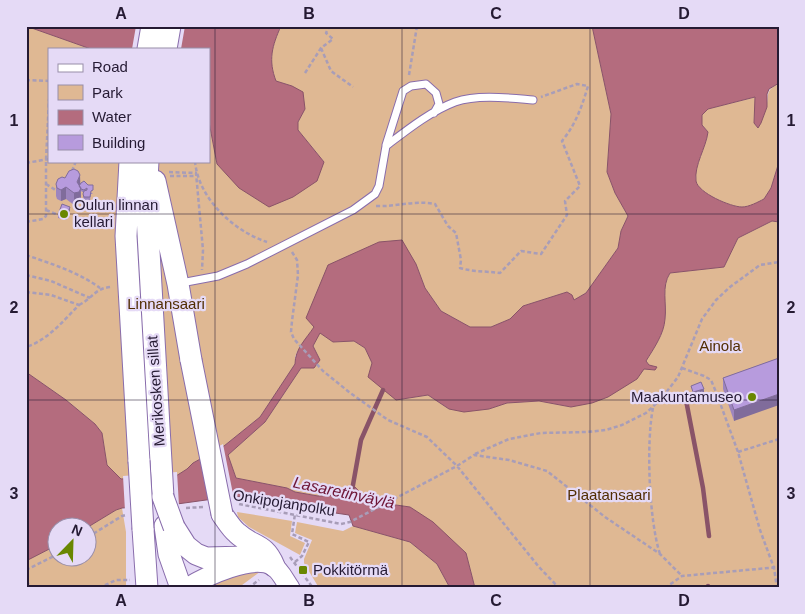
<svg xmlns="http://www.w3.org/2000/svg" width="805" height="614" font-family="Helvetica,sans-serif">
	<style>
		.green { fill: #dfb893 }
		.water { fill: #b46c7e; stroke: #895368 }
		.pier { fill: #e5daf6 }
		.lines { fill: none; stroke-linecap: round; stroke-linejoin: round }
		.stream { stroke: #895368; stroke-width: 4.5 }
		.lane-casing { stroke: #896dac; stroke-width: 9 }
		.secondary-casing { stroke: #896dac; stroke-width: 21 }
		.primary-casing { stroke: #896dac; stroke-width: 23 }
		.path { stroke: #a89db8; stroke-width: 2.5; stroke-dasharray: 4 2.5; stroke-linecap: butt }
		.lane { stroke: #fff; stroke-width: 7 }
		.secondary { stroke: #fff; stroke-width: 19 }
		.primary { stroke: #fff; stroke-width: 21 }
		.primary-bridge-casing { stroke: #896dac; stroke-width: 23; stroke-linecap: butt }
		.primary-bridge { stroke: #fff; stroke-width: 21 }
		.wall { fill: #9d85be }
		.shaded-wall { fill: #806c9b }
		.building { fill: #b79bdd; stroke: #806c9b }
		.grid { fill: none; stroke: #251a33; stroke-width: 1; stroke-opacity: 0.55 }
		.poi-dot { fill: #698700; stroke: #e5daf6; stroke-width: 2 }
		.labels { text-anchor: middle; stroke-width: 4.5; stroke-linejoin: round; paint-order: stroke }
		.poi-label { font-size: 15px; fill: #251a33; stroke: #e5daf6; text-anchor: start }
		.park-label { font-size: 15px; fill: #512d02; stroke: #e5daf6 }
		.street-label { font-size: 15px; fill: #251a33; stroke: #e5daf6 }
		.water-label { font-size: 16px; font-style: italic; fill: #6e1536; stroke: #e5daf6 }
		.neatline { fill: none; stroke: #251a33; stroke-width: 2 }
		.grid-label { font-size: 16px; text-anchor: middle; font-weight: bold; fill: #251a33 }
	</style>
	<rect width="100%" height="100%" fill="#e5daf6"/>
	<path class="green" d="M26 26 91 49H49V161H209V122L217 164 324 162 298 130V122L305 109 292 86 276 81C268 60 272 46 281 26H592L611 114 607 172 615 193 628 216 621 231 618 248 586 293 574 300 567 292 523 306 510 319 491 327H470L441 311 425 288 416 264 315 327 297 352 295 357V364L260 417 224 446 193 463 188 469 176 476 121 479 107 465 102 433 95 424 66 400 26 372Z
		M779 83V162L771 188 764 199C758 202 750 207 742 207 731 207 698 193 696 181 694 165 706 148 708 132L702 125V115L708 109 756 97 754 123 758 128C760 121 765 114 766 108 770 93 764 92 779 83Z
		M772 221 779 222V588H475L466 553 410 507 368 501 355 488 346 495 318 496 295 492 287 488 236 478 228 455 265 422 301 368H313L320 360 313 346 320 332 333 342 354 341 365 348 372 363 396 400 428 395 449 409H489L507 403 539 401 571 407 644 369 655 370 656 367 649 365 646 361C654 348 664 334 665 319 667 303 661 287 670 273L724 267 738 238Z
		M122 508 126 532V588H26V561L57 545 58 556H88V527L116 510Z
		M237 512 292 521 290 536 305 543 300 555 249 527 238 517Z
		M297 522 343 531 353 526 410 542 437 564 450 588H319L304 563V559L312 540 295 533Z
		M261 571 238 588H204L245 572Z"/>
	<path class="water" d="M26 26H281C272 46 268 60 276 81L292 86 303 92 305 109 298 122V130L324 162 317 181 293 197 269 207 239 188 217 164 209 122V49H91Z
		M592 26H779V83L769 89 767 94V107L761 123 758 128 754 123 755 97 708 109 702 115V125L708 132C706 148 694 165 696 181 698 193 731 207 742 207 749 207 758 202 764 199L771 188 779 162V222L772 221 738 238 724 267 670 273C661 287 667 303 665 319 664 334 654 348 646 361L649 365 657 367 655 370 644 369 637 379 608 397 592 403 571 407 539 401 507 403 489 409 464 412 449 409 428 395 396 400 368 377 372 363 365 348 354 341 333 342 320 333 313 346 320 360 314 368H301L265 422 228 455 236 478 287 488 295 492 318 496 346 495 355 487 368 501 410 507 433 522 466 553 475 588H450L437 564 410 542 353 526 349 515 294 507 235 496 177 504 122 508 116 510 88 527 58 526 57 545 26 561V372L66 400 95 424 102 433 107 465 121 479 176 476 187 469 193 463 224 446 260 417 295 364C295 349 306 339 314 327L306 318 328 265 379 242 402 240 416 264 425 288 441 311 470 327H491L510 319 523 306 567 292 572 295 574 300 586 293 618 248 621 231 628 216 615 193 607 172 611 114Z"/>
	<path class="pier" d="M136 26H185L181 49H132Z
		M223 444 234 499 211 502 201 456Z
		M177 472 179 506 125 511 123 476Z"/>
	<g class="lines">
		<path class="stream" d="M685 395 703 488 709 536
			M351 496 361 440 383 390
			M708 586V588"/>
		<defs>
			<path id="lane" d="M386 145 403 91 411 86 426 84 436 93 439 104 434 113
				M181 283 218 276 247 264 353 210 375 194 379 186 386 146C407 130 431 111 455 102 478 94 509 98 533 100"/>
			<path id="secondary" d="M187 588C206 576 253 554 273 566 280 570 285 581 290 588"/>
			<path id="primary" d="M148 49 152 26
				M166 49 170 26
				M130 161 126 236 139 461
				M148 161 146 198 163 497
				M155 181 178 284 191 360
				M222 514C227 521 231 528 237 533 253 548 264 542 274 566
				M165 526 169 554 181 588
				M174 527 186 546 196 554 206 558 246 557 260 561
				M143 529 147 588"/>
		</defs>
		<use href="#lane" class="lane-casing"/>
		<use href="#secondary" class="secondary-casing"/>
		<use href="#primary" class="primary-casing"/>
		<path class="path" d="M321 48 331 71 353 87
			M305 73 321 48 333 39 326 33 329 27 333 26
			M409 75 417 26
			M26 80 49 81
			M195 161C198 198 233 231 267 242
			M26 163 49 159
			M72 171 76 161
			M169 172 196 173 203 250 202 270
			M170 176H196
			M46 184 57 191
			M376 206C397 207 414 200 435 204L448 226 456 233 461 260 460 268C474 272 485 271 500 273L521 251 541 254 567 215 565 201 580 186 562 141C576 124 582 106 588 86L577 84 541 97
			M46 210 61 216
			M26 222 43 219 46 216V160L49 99
			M292 252 297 260 298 275 292 321 291 332 294 339 323 371 349 392 388 420 427 437 457 466 539 567 559 588
			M26 255C52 264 78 272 100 288
			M26 275 51 281 90 298
			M26 292 51 295 79 305C63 321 48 340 26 347
			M79 305C93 298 95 288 111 287
			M682 368 704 376 711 380 716 392 738 452 760 530 774 568 777 588
			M653 408C646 442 649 521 660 554
			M738 452 779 439
			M475 454 509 439 541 433 587 432 606 430 622 425 646 413 661 399 678 377 702 319 716 300 730 287 760 265 779 262
			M239 504 341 524 350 522 457 466 474 455 509 460 547 471 605 517 660 554 682 576
			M186 508 203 507
			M88 537 122 516 126 515
			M290 557 313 588
			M295 562 302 556 309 542 292 534 295 514
			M26 570 58 554
			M26 582 34 588
			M99 588 116 580H130
			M248 588 259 580
			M665 588 682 576 779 567"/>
		<use href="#lane" class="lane"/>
		<use href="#secondary" class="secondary"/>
		<use href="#primary" class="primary"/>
		<defs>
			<path id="primary-bridge" d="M191 360 222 514
				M139 461 143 529
				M163 497 174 527"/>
		</defs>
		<use href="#primary-bridge" class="primary-bridge-casing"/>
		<use href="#primary-bridge" class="primary-bridge"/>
	</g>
	<path class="wall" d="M65 178 80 184 93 194H91L90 200H84L83 197 84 193 81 191V199L79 203 74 205 66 199 61 201 57 199 56 196V184Z
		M70 210 66 220 58 218V215Z
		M779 358 734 421 723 389V378Z"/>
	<path class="shaded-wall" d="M80 175 81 199 79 203 74 205V193L77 182Z
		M66 187V199L61 201V190Z
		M70 207V210L66 220V217Z
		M704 389V392L693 395V392Z
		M779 394V405L734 421V410Z"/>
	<path class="building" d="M74 169 78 171 80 175 77 182 81 188 79 192 74 193 66 187 61 190 57 188 56 184 58 179 62 177 65 178 69 171Z
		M84 181 88 185H93V190L91 191 90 197H84L83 194 84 191 87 190V188L84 190 81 189 79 186 81 183Z
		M62 204 70 207 66 217 58 215Z
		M779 358V394L734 410 723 378Z
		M701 382 704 389 693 392 691 386Z"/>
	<path class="grid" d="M215 26V588M402 26V588M590 26V588M26 214H779M26 400H779"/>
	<g class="poi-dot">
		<circle cx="64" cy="214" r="5"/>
		<circle cx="752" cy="397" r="5"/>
		<rect x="298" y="565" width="10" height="10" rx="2.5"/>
	</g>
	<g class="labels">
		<g class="poi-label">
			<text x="74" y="210">Oulun linnan<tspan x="74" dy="17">kellari</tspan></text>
			<text x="742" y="402" text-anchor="end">Maakuntamuseo</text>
			<text x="313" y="575">Pokkitörmä</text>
		</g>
		<g class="park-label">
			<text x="166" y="309">Linnansaari</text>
			<text x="720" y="351">Ainola</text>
			<text x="609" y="500">Plaatansaari</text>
		</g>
		<g class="street-label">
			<text transform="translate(156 391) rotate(-94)" y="5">Merikosken sillat</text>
			<text transform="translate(284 503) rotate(9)" y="5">Onkipojanpolku</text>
		</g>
		<g class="water-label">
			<text transform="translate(344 492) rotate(12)" y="6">Lasaretinväylä</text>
		</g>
	</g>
	<rect width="805" height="614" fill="none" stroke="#e5daf6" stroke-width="55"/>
	<rect x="48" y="48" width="162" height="115" fill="#e5daf6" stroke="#988da8"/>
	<rect x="58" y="64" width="25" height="8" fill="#ffffff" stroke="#988da8"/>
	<text x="92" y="72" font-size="15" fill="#251a33">Road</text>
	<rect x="58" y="85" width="25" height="15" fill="#dfb893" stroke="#988da8"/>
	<text x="92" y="98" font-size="15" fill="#251a33">Park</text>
	<rect x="58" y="110" width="25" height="15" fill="#b46c7e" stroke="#988da8"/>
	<text x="92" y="122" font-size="15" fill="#251a33">Water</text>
	<rect x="58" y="135" width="25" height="15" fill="#b79bdd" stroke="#988da8"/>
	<text x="92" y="148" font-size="15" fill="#251a33">Building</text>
	<g transform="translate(72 542) rotate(23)"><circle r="24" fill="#e5daf6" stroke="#988da8"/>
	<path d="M0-4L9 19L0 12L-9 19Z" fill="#698700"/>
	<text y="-8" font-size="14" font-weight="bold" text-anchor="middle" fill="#251a33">N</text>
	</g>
	<rect x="28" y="28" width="750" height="558" class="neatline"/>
	<g class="grid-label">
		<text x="121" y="19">A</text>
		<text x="309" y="19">B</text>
		<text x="496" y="19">C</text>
		<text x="684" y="19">D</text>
		<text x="14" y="126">1</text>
		<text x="791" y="126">1</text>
		<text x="14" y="313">2</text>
		<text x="791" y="313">2</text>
		<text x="14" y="499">3</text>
		<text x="791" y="499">3</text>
		<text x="121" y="606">A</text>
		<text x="309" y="606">B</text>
		<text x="496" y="606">C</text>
		<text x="684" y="606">D</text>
	</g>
</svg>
